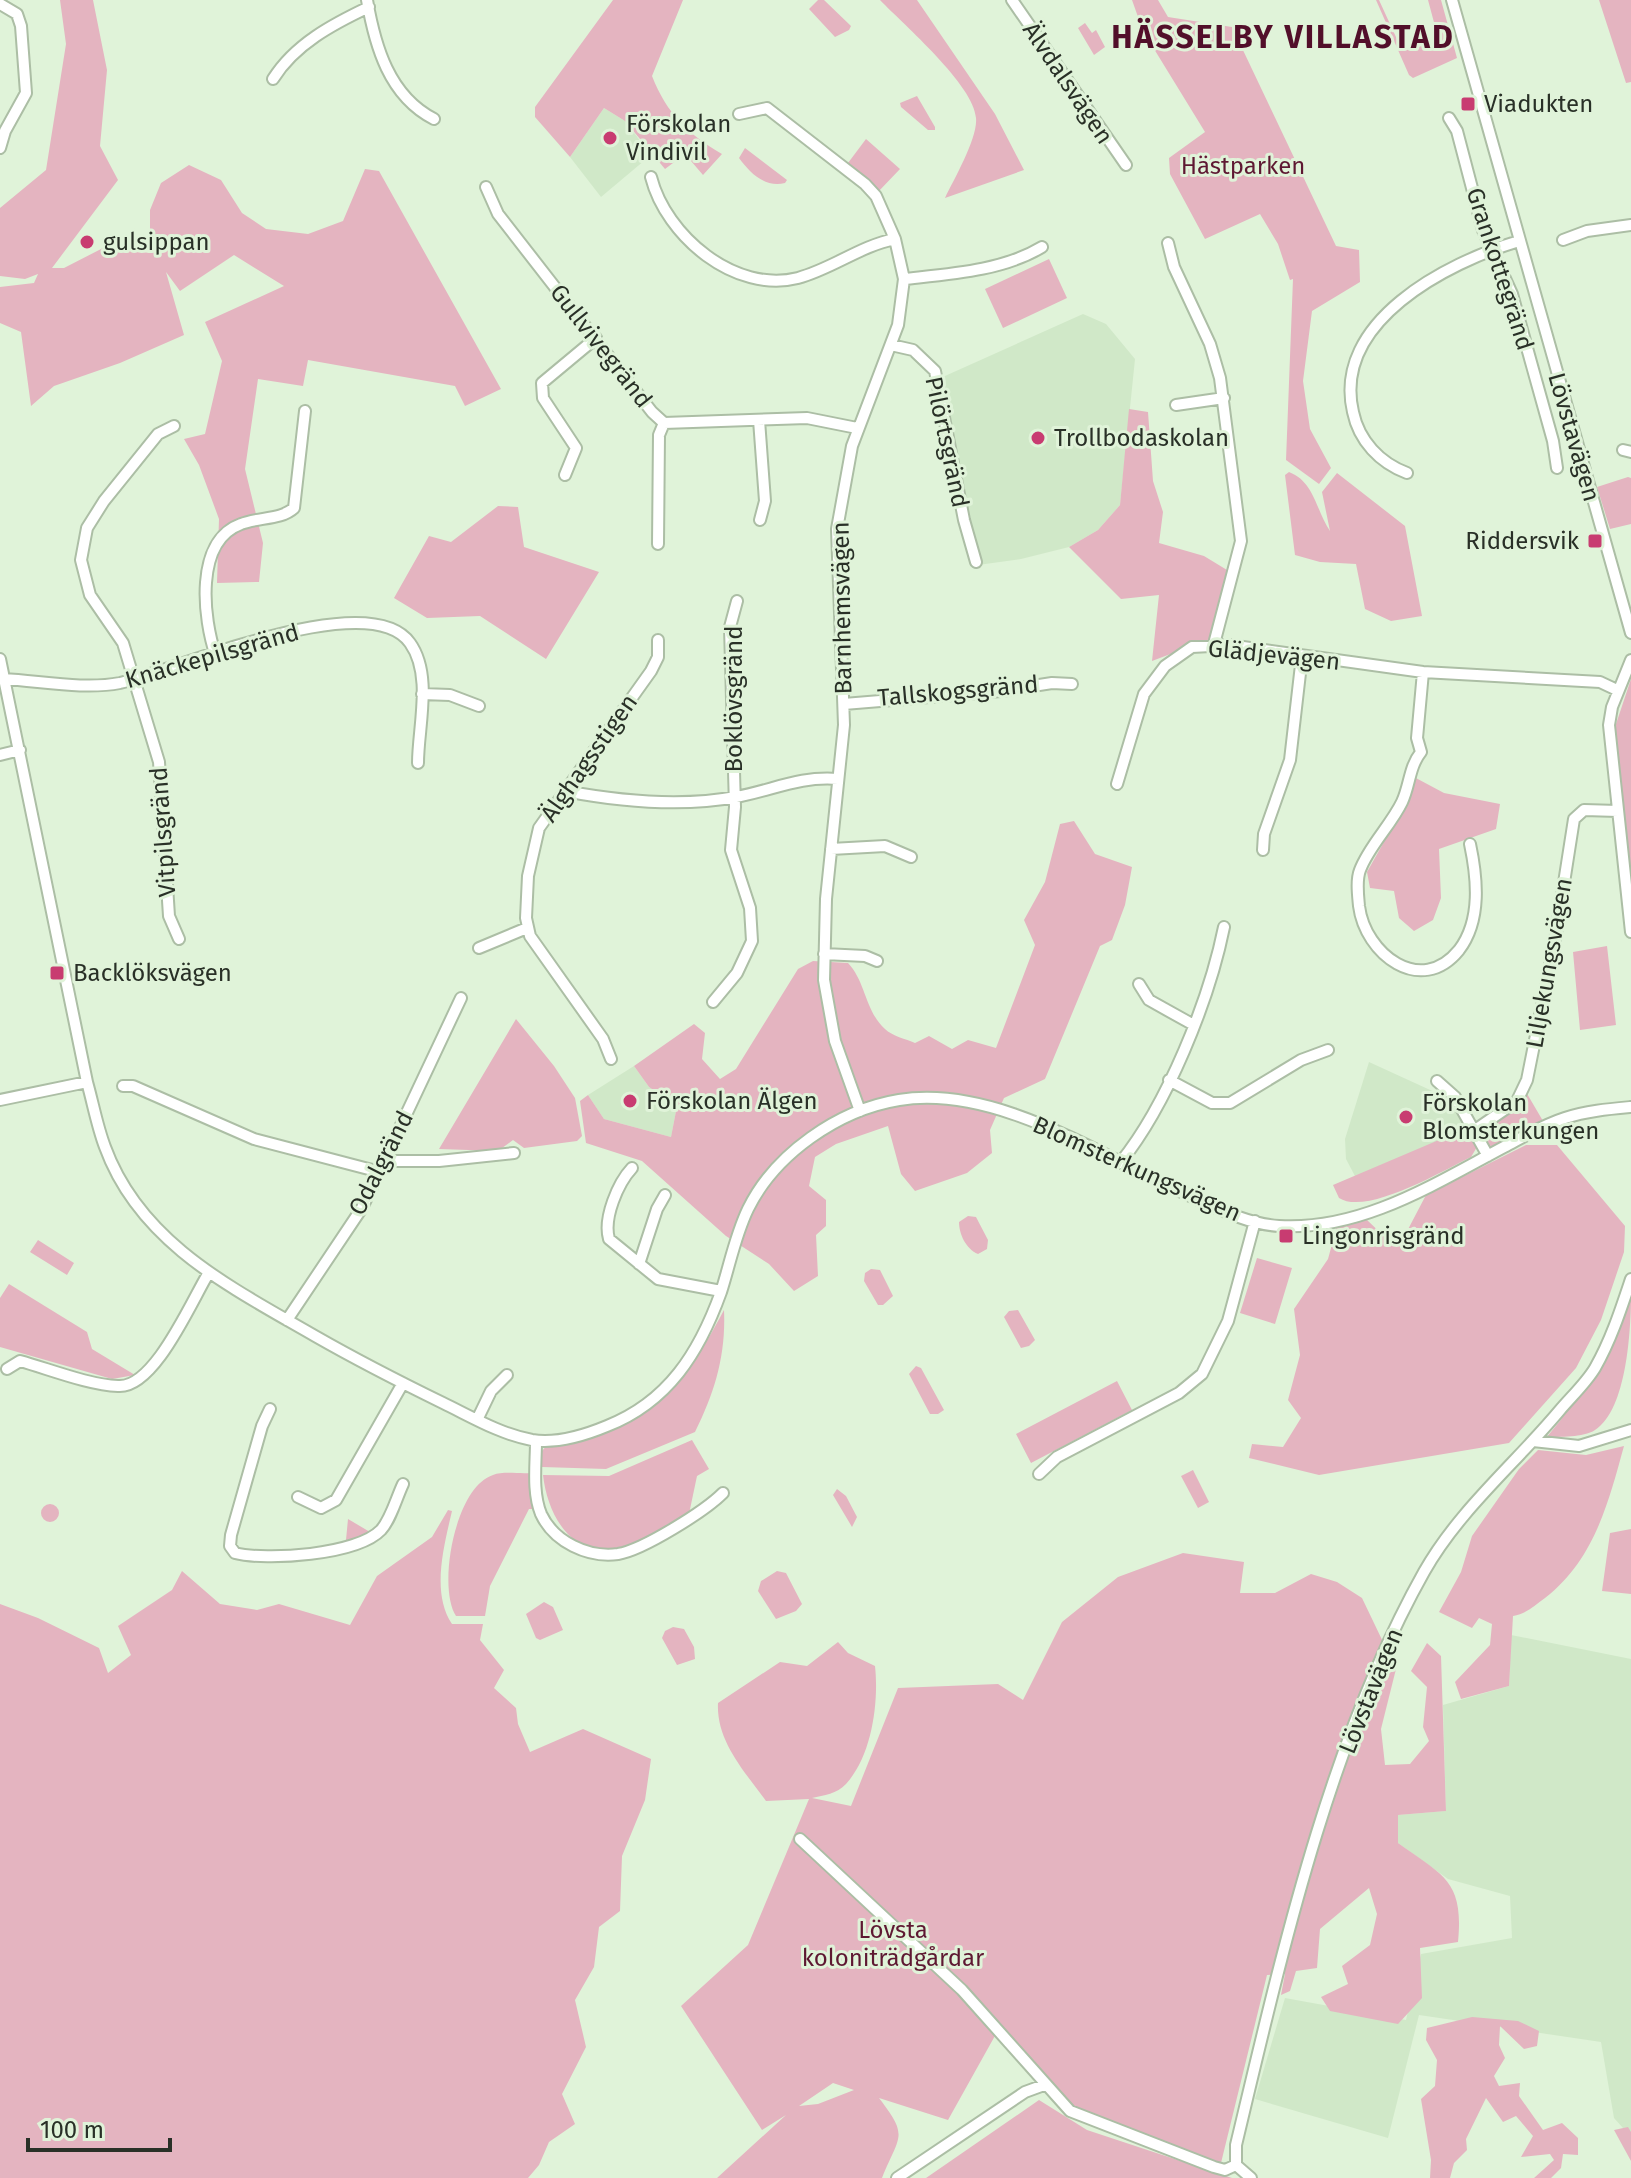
<svg xmlns="http://www.w3.org/2000/svg" width="1631" height="2178" font-family="'Fira Sans',sans-serif">
	<style>
		.built { fill: #d0e8c8 }
		.green { fill: #e4b4c0; fill-rule: evenodd }
		.lines { fill: none; stroke-linecap: round; stroke-linejoin: round }
		.street-casing { stroke: #acbea5; stroke-width: 14 }
		.street { stroke: #fff; stroke-width: 10 }
		.poi-dot { fill: #c83c71; stroke: #e0f3d9; stroke-width: 3 }
		.labels { text-anchor: middle; stroke-width: 6; stroke-linejoin: round; paint-order: stroke }
		.street-label { font-size: 24px; fill: #293027; stroke: #e0f3d9 }
		.poi-label { font-size: 24px; fill: #293027; stroke: #e0f3d9; text-anchor: start }
		.park-label { font-size: 24px; fill: #5e1832; stroke: #e0f3d9 }
		.district-label { font-size: 32px; font-weight: bold; letter-spacing: 2px; fill: #520f2a; stroke: #e0f3d9 }
	</style>
	<rect width="100%" height="100%" fill="#e0f3d9"/>
	<path class="built" d="M604 108 625 121 651 155 601 197 570 157Z
		M1083 314 1106 324 1135 359 1120 505 1098 530 1069 547 1021 559 978 565 936 380Z
		M1369 1062 1452 1100 1468 1134 1356 1178 1346 1159 1345 1139Z
		M634 1066 649 1087 677 1106 671 1137 604 1119 588 1095Z
		M1511 1635 1631 1659V2137L1614 2118 1601 2042 1419 2015 1388 2138 1255 2099 1285 1998 1406 2020 1421 1954 1512 1938 1510 1896 1448 1879 1398 1843V1815L1446 1811 1443 1705 1509 1686Z"/>
	<path class="green" d="M60 0H93L107 70 100 146 118 180 52 268H64L103 248 150 253V210L161 183 189 165 221 180 242 213 266 229 308 234 343 221 365 169 379 171 501 389 465 406 455 386 308 360 303 386 258 379 245 469 263 543 259 582 217 583 219 519 199 465 184 439 205 434 222 361 205 322 284 286 234 255 180 291 166 272 184 335 120 363 54 386 31 406 21 332 0 323V287L34 283 38 274 25 279 0 276V208L46 170 66 44Z
		M613 0H683L652 76C667 114 688 134 722 154L703 175 685 154 665 169 625 121 604 108 570 157 535 117V107Z
		M818 0H824L851 26 849 30 835 37 809 9Z
		M880 0H917L995 114 1024 170 945 198C954 179 978 138 976 118 974 85 904 25 880 0Z
		M1132 0H1158L1168 17 1232 27 1336 246 1359 250 1360 282 1312 311 1303 381 1310 429 1331 468 1319 484 1286 460 1293 279 1290 280 1278 244 1260 214 1205 239 1170 174 1169 158 1205 132 1143 31Z
		M1376 0H1379L1401 48 1408 50 1439 41 1428 0H1441L1457 58 1413 78 1409 75Z
		M1599 0H1631V82L1626 83Z
		M1085 23 1092 33 1096 30 1105 47 1094 55 1078 28Z
		M917 96 935 127V130H928L901 107 900 103Z
		M866 139 900 169 878 192 848 163Z
		M745 148 787 180 785 183C765 188 750 173 739 158Z
		M1049 259 1067 298 1003 328 985 289Z
		M1129 409 1148 412 1153 481 1163 512 1159 543 1204 556 1227 570 1210 639 1152 661 1159 595 1121 599 1069 547 1098 530 1120 505Z
		M1289 472C1315 482 1316 511 1330 531L1322 492 1337 473 1405 526 1422 616 1391 621 1365 609 1356 564 1320 562 1295 555 1285 475Z
		M1628 477 1631 478V524L1610 529 1597 487Z
		M498 506 518 507 524 547 599 572 546 659 480 616 427 618 394 598 429 536 451 542Z
		M1631 679V881L1615 727Z
		M1414 777 1444 793 1500 804 1496 829 1439 849 1441 898 1433 920 1414 931 1399 918 1394 891 1370 888 1367 872 1407 801Z
		M1074 821 1095 854 1132 867 1125 905 1112 940 1100 946 1045 1079 1004 1098 990 1130 992 1153 967 1173 915 1191 901 1174 888 1126 836 1144 815 1157 809 1186 826 1200V1226L816 1235 818 1276 794 1291 769 1264 726 1236 642 1161 586 1143 580 1101 588 1095 604 1119 671 1137 677 1106 649 1087 634 1066 694 1024 705 1033 702 1059 720 1079 736 1069 798 969 813 961 848 963C866 982 865 1011 885 1029 892 1036 906 1039 915 1043L929 1036 952 1049 968 1040 996 1048 1035 945 1024 920 1045 882 1060 824Z
		M1607 946 1616 1025 1580 1030 1573 952Z
		M516 1019 554 1066 575 1098 582 1136 577 1141 524 1148 513 1140 498 1151 439 1149Z
		M1526 1092 1543 1121 1493 1147 1486 1144 1480 1130Z
		M1467 1128 1477 1147 1471 1157C1444 1170 1367 1216 1339 1198L1333 1185Z
		M1526 1145H1557L1625 1226 1624 1252 1601 1320 1576 1368 1509 1443 1319 1475 1249 1458 1252 1444 1283 1447 1301 1418 1288 1400 1300 1355 1294 1309 1328 1259 1337 1226 1367 1220 1387 1239 1404 1237 1426 1195Z
		M968 1216 976 1217 988 1240 987 1249 978 1254C966 1249 959 1234 959 1222Z
		M38 1240 74 1263 67 1275 30 1252Z
		M1257 1258 1292 1268 1275 1324 1240 1313Z
		M871 1269 880 1270 893 1296 883 1305H878L864 1281 865 1273Z
		M9 1284 87 1332 92 1349 135 1375 112 1379 0 1347V1298Z
		M1631 1294C1631 1329 1627 1410 1595 1430 1583 1438 1560 1436 1546 1438 1583 1394 1613 1349 1631 1294Z
		M724 1310C726 1355 715 1392 695 1432L606 1469 542 1467V1451L547 1445C648 1432 678 1396 724 1310Z
		M1018 1310 1035 1340 1029 1346 1021 1348 1004 1317 1009 1311Z
		M916 1366 921 1368 944 1410 938 1414H930L909 1374Z
		M1117 1381 1132 1410 1031 1463 1016 1434Z
		M692 1440 709 1469 697 1476 689 1514C669 1524 649 1537 628 1545 576 1565 548 1519 543 1475L609 1476Z
		M1624 1446C1608 1504 1594 1560 1545 1598 1534 1606 1526 1614 1513 1616L1509 1686 1461 1699 1455 1682 1490 1645 1492 1624 1479 1618 1472 1628 1439 1612 1461 1572 1472 1536 1519 1469 1538 1450 1586 1455Z
		M1193 1470 1209 1502 1198 1508 1181 1476Z
		M530 1473 535 1509H529L490 1586 485 1616H456C437 1587 455 1487 493 1475 503 1471 519 1474 530 1473Z
		M837 1489 846 1496 857 1517 852 1527 833 1495Z
		M41 1513a9 9 0 1 1 18 0a9 9 0 1 1-18 0Z
		M448 1510 452 1511C444 1546 431 1593 452 1624H483L480 1640 504 1670 494 1688 516 1708 518 1724 530 1752 583 1729 651 1759 645 1800 622 1856 620 1911 599 1927 594 1967 575 2000 586 2047 562 2094 575 2124 549 2142 539 2165 528 2178H0V1604L38 1618 99 1648 108 1673 131 1655 118 1626 172 1590 182 1571 220 1604 257 1610 279 1604 350 1625 377 1576 432 1537Z
		M348 1519 370 1532 369 1536 346 1540Z
		M1631 1529V1594L1602 1591 1610 1533Z
		M1183 1553 1244 1562 1240 1593H1275L1311 1574 1337 1582 1362 1598 1396 1669 1381 1729 1385 1765 1410 1764 1429 1741 1423 1727 1427 1687 1411 1671 1427 1643 1441 1656 1446 1811 1398 1815V1843C1444 1876 1464 1881 1458 1942L1420 1948 1422 1998 1398 2024 1330 2011 1321 1997 1348 1984 1342 1966 1370 1945 1377 1914 1369 1888 1320 1929 1317 1968 1296 1971 1290 1991 1281 1995 1285 1974 1267 1975 1221 2163 1071 2105 1001 2025 948 2120 879 2098C909 2137 900 2134 882 2178H717L786 2115 762 2130 681 2006 748 1945 809 1799 766 1801C745 1772 716 1741 718 1703L780 1662 807 1666 838 1642 848 1653 875 1666C879 1702 872 1756 846 1784 837 1794 824 1795 812 1798L851 1806 898 1688 998 1684 1023 1700 1062 1622 1118 1577ZM833 2083 854 2090 818 2104 799 2106Z
		M777 1571 786 1573 802 1604 796 1611 776 1619 758 1591 761 1581Z
		M544 1602 553 1607 563 1630 540 1640 536 1638 526 1614Z
		M673 1627 684 1629 694 1647 695 1659 677 1665 662 1638 665 1631Z
		M1472 2017 1518 2021 1539 2031 1537 2046 1524 2049 1500 2026 1499 2045 1505 2058 1494 2076 1499 2086 1520 2083 1519 2096 1543 2130 1562 2123 1578 2138V2155L1563 2154 1561 2168 1551 2178H1534L1554 2160 1550 2154 1521 2157 1533 2136 1516 2116 1503 2122 1486 2098 1466 2139 1467 2150 1454 2163 1450 2178H1430L1431 2160 1421 2099 1435 2086 1437 2060 1426 2040 1427 2028Z
		M1039 2100 1087 2130 1232 2178H926Z
		M1628 2127 1631 2132V2161L1614 2130Z"/>
	<g class="lines">
		<defs>
			<path id="street" d="M367 0C375 46 389 96 434 119
				M1012 0 1126 165
				M1452 0 1631 633
				M0 4 17 14 21 26 26 93 5 131 0 148
				M273 79C295 44 333 24 369 7
				M739 114 767 108 865 184 876 196 895 239
				M1449 118 1457 131 1483 230 1512 294 1553 441 1557 468
				M651 177C666 236 735 294 798 278 832 269 860 246 895 239L904 279
				M486 187 498 214 652 412 664 423 807 418 857 428
				M1563 240 1587 231 1631 225
				M1168 243 1174 267 1210 344 1220 378 1241 541 1214 644
				M891 345 913 350 935 371 964 520 976 562
				M1176 405 1224 398
				M759 420 765 501 760 520
				M174 426 158 434 104 501 87 528 81 560 90 595 123 643 159 762 169 916 179 939
				M1623 450 1631 452
				M1407 473C1380 463 1359 441 1353 412 1332 322 1446 263 1519 241
				M565 475 576 448 543 398 542 383 596 338
				M658 544 659 435 664 423
				M216 656C203 619 194 541 241 524 258 517 281 520 294 508L305 411
				M0 659 87 1082C93 1103 97 1126 105 1147 140 1243 232 1288 315 1336 357 1360 400 1382 443 1403 472 1417 500 1434 532 1440 557 1444 583 1436 607 1426 668 1402 699 1353 721 1292 730 1264 735 1236 748 1209 775 1154 838 1110 899 1100 996 1084 1102 1157 1188 1195 1217 1208 1247 1224 1279 1226 1361 1231 1434 1184 1504 1147 1523 1137 1543 1125 1565 1118 1586 1111 1609 1109 1631 1107
				M1631 660 1612 707 1609 725 1631 932
				M1423 672 1417 738 1421 752C1409 767 1410 785 1402 802 1391 825 1369 846 1360 870 1356 880 1358 895 1359 906 1365 954 1421 997 1459 950 1482 920 1477 877 1470 844
				M4 679C41 681 84 690 120 683 177 670 369 585 410 643 433 675 418 727 418 763
				M422 694 450 695 479 706
				M844 704 1001 691 1052 683 1072 684
				M0 755 20 750
				M1117 784 1144 694 1165 666 1192 647 1229 645 1423 672 1600 682 1617 690
				M565 791C618 801 682 807 736 797 774 790 798 776 838 779
				M831 849 885 846 911 857
				M1263 850 1264 834 1290 760 1302 656
				M479 948 527 928
				M824 954 865 956 877 961
				M1139 984 1149 1000 1192 1024
				M713 1002 737 973 752 941 750 908 731 850 735 807 730 627 737 601
				M611 1059 603 1039 530 936 526 918 528 876 539 828 651 671 658 657V640
				M1169 1080 1212 1103H1230L1301 1060 1328 1050
				M1437 1081 1455 1097 1488 1156
				M123 1086H133L254 1139 380 1172
				M0 1100 87 1082
				M860 1111 835 1041 824 980 826 899 844 725 837 529 852 446 898 325 904 279C950 274 1002 271 1042 247
				M1475 1130 1517 1101 1527 1080 1555 940 1574 819 1584 810 1618 811
				M386 1161H439L514 1153
				M1120 1163C1167 1105 1209 1001 1224 927
				M632 1168C618 1183 603 1218 609 1239L658 1279 721 1291
				M639 1264 657 1209 665 1195
				M287 1320 362 1208 461 998
				M7 1369 20 1361C49 1369 89 1385 118 1386 154 1389 191 1302 208 1274
				M270 1409 262 1426 231 1535 230 1546 235 1553C266 1561 357 1555 381 1530 391 1519 396 1499 403 1484
				M477 1420 491 1391 507 1375
				M536 1441C536 1464 532 1492 541 1514 554 1542 588 1558 618 1554 643 1550 705 1511 723 1493
				M1533 1441 1579 1446 1631 1430
				M1039 1474 1057 1457 1179 1393 1202 1374 1228 1321 1255 1221
				M298 1497 321 1508 336 1500 403 1383
				M800 1839 962 1990 1070 2111 1214 2167 1225 2170 1236 2165
				M1236 2165V2145C1281 1957 1329 1741 1424 1572 1459 1510 1515 1464 1560 1410 1571 1397 1586 1383 1595 1368 1611 1340 1621 1309 1631 1279
				M1236 2165 1251 2178
				M897 2178 1025 2092 1044 2085"/>
		</defs>
		<use href="#street" class="street-casing"/>
		<use href="#street" class="street"/>
	</g>
	<g class="poi-dot">
		<rect x="1460" y="96" width="16" height="16" rx="4"/>
		<circle cx="610" cy="138" r="8"/>
		<circle cx="87" cy="242" r="8"/>
		<circle cx="1038" cy="438" r="8"/>
		<rect x="1587" y="533" width="16" height="16" rx="4"/>
		<rect x="49" y="965" width="16" height="16" rx="4"/>
		<circle cx="630" cy="1101" r="8"/>
		<circle cx="1406" cy="1117" r="8"/>
		<rect x="1278" y="1228" width="16" height="16" rx="4"/>
	</g>
	<g class="labels">
		<g class="street-label">
			<text transform="translate(1068 83) rotate(56)" y="8">Älvdalsvägen</text>
			<text transform="translate(1500 269) rotate(72)" y="8">Grankottegränd</text>
			<text transform="translate(601 346) rotate(52)" y="8">Gullvivegränd</text>
			<text transform="translate(1574 437) rotate(74)" y="8">Lövstavägen</text>
			<text transform="translate(947 442) rotate(78)" y="8">Pilörtsgränd</text>
			<text transform="translate(842 608) rotate(-91)" y="8">Barnhemsvägen</text>
			<text transform="translate(1274 655) rotate(6)" y="8">Glädjevägen</text>
			<text transform="translate(212 656) rotate(-16)" y="8">Knäckepilsgränd</text>
			<text transform="translate(958 691) rotate(-5)" y="8">Tallskogsgränd</text>
			<text transform="translate(734 699) rotate(-90)" y="8">Boklövsgränd</text>
			<text transform="translate(589 758) rotate(-55)" y="8">Älghagsstigen</text>
			<text transform="translate(163 832) rotate(-94)" y="8">Vitpilsgränd</text>
			<text transform="translate(1549 963) rotate(-80)" y="8">Liljekungsvägen</text>
			<text transform="translate(381 1163) rotate(-63)" y="8">Odalgränd</text>
			<text transform="translate(1137 1169) rotate(24)" y="8">Blomsterkungsvägen</text>
			<text transform="translate(1371 1691) rotate(-68)" y="8">Lövstavägen</text>
		</g>
		<g class="poi-label">
			<text x="1484" y="112">Viadukten</text>
			<text x="626" y="132">Förskolan<tspan x="626" dy="28">Vindivil</tspan></text>
			<text x="103" y="250">gulsippan</text>
			<text x="1054" y="446">Trollbodaskolan</text>
			<text x="1579" y="549" text-anchor="end">Riddersvik</text>
			<text x="73" y="981">Backlöksvägen</text>
			<text x="646" y="1109">Förskolan Älgen</text>
			<text x="1422" y="1111">Förskolan<tspan x="1422" dy="28">Blomsterkungen</tspan></text>
			<text x="1302" y="1244">Lingonrisgränd</text>
		</g>
		<g class="park-label">
			<text x="1243" y="174">Hästparken</text>
			<text x="893" y="1938">Lövsta<tspan x="893" dy="28">koloniträdgårdar</tspan></text>
		</g>
		<g class="district-label">
			<text x="1283" y="48">HÄSSELBY VILLASTAD</text>
		</g>
	</g>
	<path d="M28 2138v12h142v-12" fill="none" stroke="#293027" stroke-width="4"/>
	<text x="40" y="2138" font-size="24" fill="#293027" stroke="#e0f3d9" stroke-width="6" paint-order="stroke">100 m</text>
</svg>
